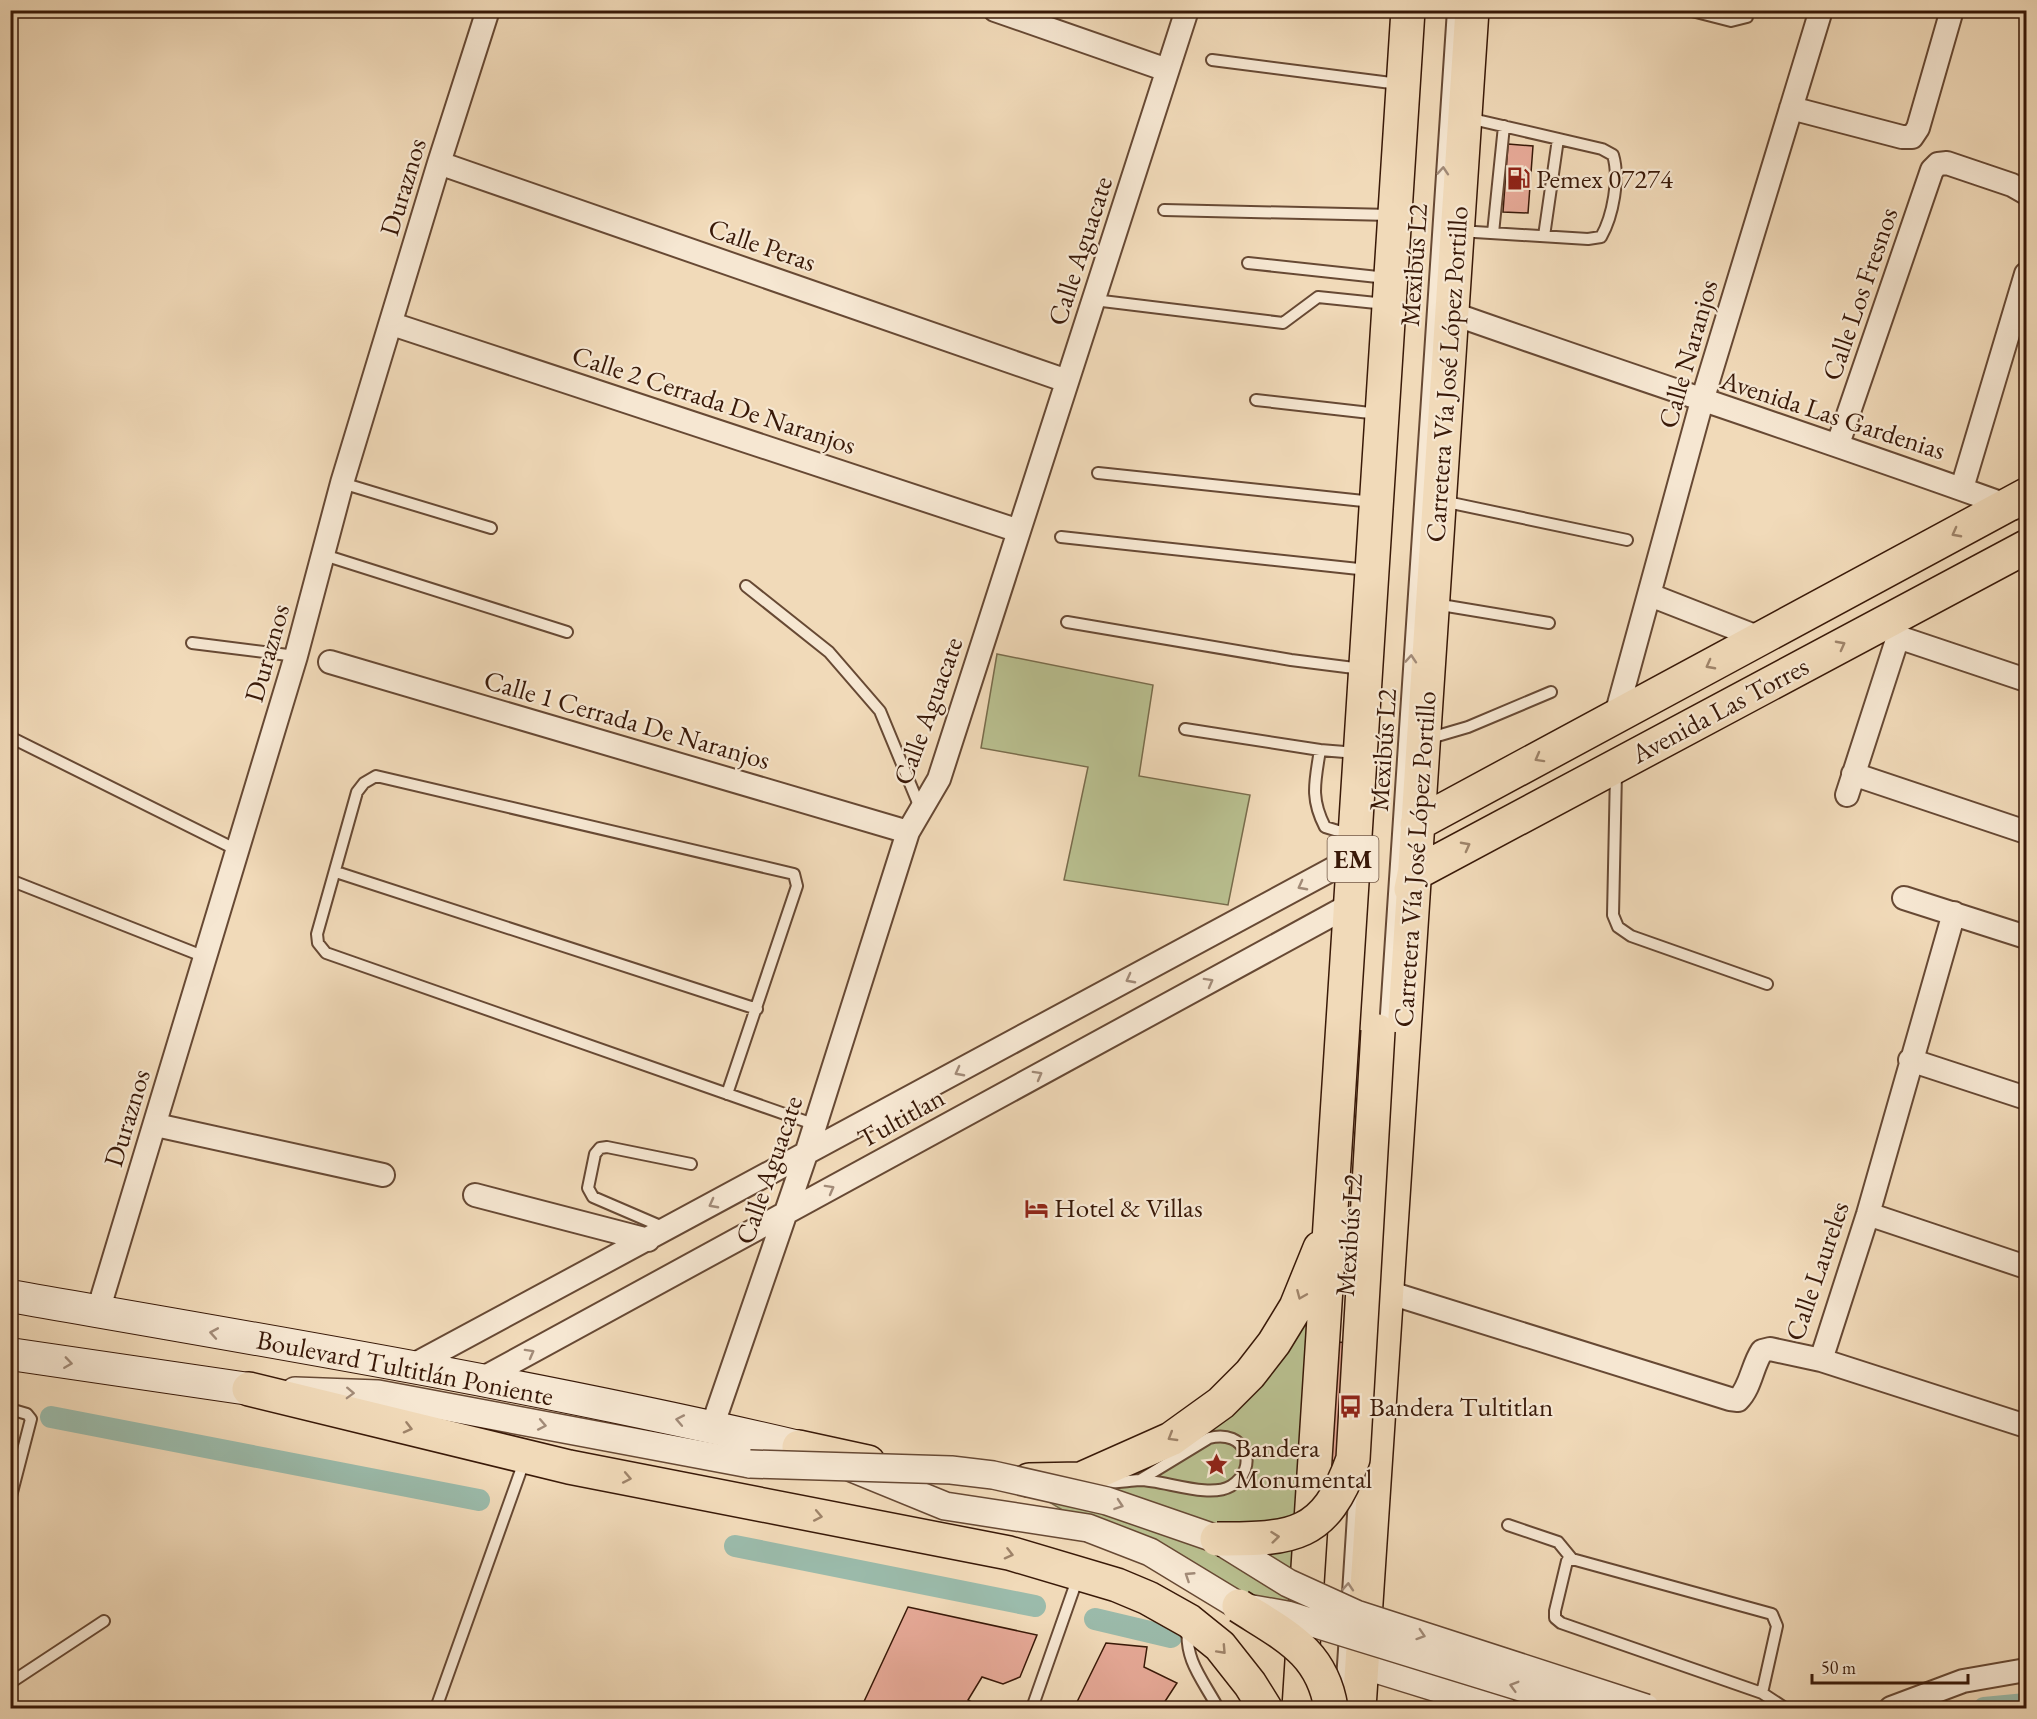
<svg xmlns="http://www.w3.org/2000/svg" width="2037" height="1719" font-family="'EB Garamond',serif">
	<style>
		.green { fill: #b9c090; stroke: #796c4c; stroke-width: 1.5 }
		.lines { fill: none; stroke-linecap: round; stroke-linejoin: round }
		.canal { stroke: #9bbbab; stroke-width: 22 }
		.building { fill: #e6a997; stroke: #391908; stroke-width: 1.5 }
		.service-casing { stroke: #674934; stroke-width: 14 }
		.minor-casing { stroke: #674934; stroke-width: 26 }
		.tertiary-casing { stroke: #674934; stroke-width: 30 }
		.secondary-casing { stroke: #391908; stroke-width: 34 }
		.primary-casing { stroke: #391908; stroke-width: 36 }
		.service { stroke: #f6e7d2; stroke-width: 10 }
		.minor { stroke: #f6e7d2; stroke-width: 22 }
		.tertiary { stroke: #f6e7d2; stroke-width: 27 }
		.secondary { stroke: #f6e7d2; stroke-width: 32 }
		.primary { stroke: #f1dab9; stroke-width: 33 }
		.tertiary-bridge-casing { stroke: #674934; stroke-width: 30; stroke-linecap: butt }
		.primary-bridge-casing { stroke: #391908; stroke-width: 36; stroke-linecap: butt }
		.tertiary-bridge { stroke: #f6e7d2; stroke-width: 27 }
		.primary-bridge { stroke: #f1dab9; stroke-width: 33 }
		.oneway { stroke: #a18a77 }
		.oneway2 { stroke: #9e8369 }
		.labels { text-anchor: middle; stroke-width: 4.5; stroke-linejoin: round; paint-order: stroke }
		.shield { fill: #f6e7d2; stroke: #725745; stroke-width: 1.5 }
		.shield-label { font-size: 26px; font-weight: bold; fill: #391908 }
		.poi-label { font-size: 27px; fill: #391908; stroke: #f6e7d2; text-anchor: start }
		.street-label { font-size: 27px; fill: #391908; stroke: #f6e7d2 }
	</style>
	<rect width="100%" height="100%" fill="#f1dab9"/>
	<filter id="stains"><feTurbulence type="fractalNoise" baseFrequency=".00333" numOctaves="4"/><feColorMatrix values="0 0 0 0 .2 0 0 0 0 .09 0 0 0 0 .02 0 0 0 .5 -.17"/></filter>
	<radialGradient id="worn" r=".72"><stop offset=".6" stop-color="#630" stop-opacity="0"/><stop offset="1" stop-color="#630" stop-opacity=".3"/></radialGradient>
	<path class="green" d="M997 654 1153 685 1139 776 1250 795 1228 905 1064 880 1088 767 981 748Z
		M1318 1289 1294 1654 1257 1628 1036 1494 1157 1460Z"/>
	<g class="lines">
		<path class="canal" d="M51 1417 479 1500
			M735 1546 1035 1606
			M1095 1619 1171 1637
			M1984 1708 2026 1704"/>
	</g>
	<path class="building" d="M1508 144 1533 146 1528 213 1503 212Z
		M1332 1342 1361 1343 1354 1462 1324 1460Z
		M908 1607 1037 1635 1020 1677 1003 1684 982 1677 968 1700 983 1708H861Z
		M1106 1643 1147 1647 1144 1667 1177 1683 1162 1706 1167 1708H1074Z"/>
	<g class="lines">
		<defs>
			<path id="service" d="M1688 10 1731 21 1747 17 1748 10
				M1212 60 1399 84
				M1164 210 1391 215
				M1459 231 1588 239 1601 237C1613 216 1620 178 1613 155L1602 149 1468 118
				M1493 233 1504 126
				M1544 236 1558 139
				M1248 263 1387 278
				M1094 300 1283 323 1318 297 1386 304
				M1256 400 1379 414
				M1098 473 1373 502
				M342 483 491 528
				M1442 501 1627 540
				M1061 537 1368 570
				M324 555 567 632
				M746 586 829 652 880 711 921 810
				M1435 604 1549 623
				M1067 622 1291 660 1362 669
				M192 643 296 656
				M1185 729 1320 750 1357 753
				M10 737 237 850
				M1427 739 1468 727 1551 692
				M1320 750C1315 782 1310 798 1325 827L1351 835
				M1616 772 1613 915 1618 927 1631 936 1767 984
				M336 872 757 1009
				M10 880 205 957
				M1385 1029 1453 10
				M727 1094 797 886 794 874 376 776 364 783 357 792 317 934 318 943 326 953 816 1125
				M665 1228 593 1197 588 1188 595 1154 600 1148 607 1147 691 1164
				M10 1409 27 1414 31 1419 10 1500
				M1098 1482C1112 1484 1125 1481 1139 1480 1164 1480 1209 1499 1231 1486 1260 1468 1246 1428 1209 1438L1140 1480
				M1508 1525 1558 1542 1572 1559
				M1347 1609 1355 1484
				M1188 1627C1184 1660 1203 1680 1218 1708
				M10 1683 104 1621
				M1762 1693 1777 1626 1772 1614 1572 1559 1567 1561 1555 1611V1618L1561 1623 1762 1693 1785 1708
				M1341 1696 1345 1634
				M436 1708 525 1459
				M1032 1708 1078 1577"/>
			<path id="minor" d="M995 10 1167 70
				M1791 108 1902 137H1912
				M1912 137 1918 128 1952 10
				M439 163 1067 381
				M1938 164 1947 163 2012 185 2026 193
				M1451 313C1638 379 1827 440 2014 508
				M392 324 1019 531
				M1838 444 1932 170 1938 164
				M1962 488 2026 274
				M1650 595 1760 638
				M1898 637 2026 680
				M330 662 908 832
				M1616 715 1702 401 1821 10
				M1853 774 2026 832
				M1847 795 1898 637 1891 619
				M1904 898 2026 937
				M1910 1060 2026 1098
				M156 1125 383 1175
				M475 1195 648 1240
				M1868 1214 2026 1267
				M1387 1292 1730 1399 1738 1400C1751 1387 1752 1366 1762 1351L1770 1349 1821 1360 2026 1426
				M98 1311 296 656 342 483 439 163 488 10
				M1821 1360 1868 1214 1954 913
				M408 1368 1353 858
				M478 1381 1350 905
				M712 1427 806 1154 908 832 939 779 1187 10
				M1891 1708 1963 1681 2026 1670"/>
			<path id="tertiary" d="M295 1391 378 1394 750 1464
				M852 1468 945 1506 1088 1528 1150 1552 1239 1606
				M1363 1665 1502 1708"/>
			<path id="secondary" d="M10 1296C274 1342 539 1386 799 1447
				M10 1354 249 1389"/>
			<path id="primary" d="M1417 824 2026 495
				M1411 889 1414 874 2026 547
				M249 1389 569 1467 1009 1553 1117 1585 1148 1598 1189 1621 1220 1646 1250 1684 1265 1708
				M799 1447 868 1462
				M1029 1480 1081 1479 1171 1439 1221 1403 1250 1374 1274 1343 1296 1307 1320 1248
				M1299 1708 1408 10
				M1359 1708 1472 10"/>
		</defs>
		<use href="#service" class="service-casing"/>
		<use href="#minor" class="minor-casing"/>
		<use href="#tertiary" class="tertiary-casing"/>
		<use href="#secondary" class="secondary-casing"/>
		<use href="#primary" class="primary-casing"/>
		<use href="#service" class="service"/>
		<use href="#minor" class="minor"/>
		<use href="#tertiary" class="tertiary"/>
		<use href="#secondary" class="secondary"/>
		<use href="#primary" class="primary"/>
		<defs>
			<path id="tertiary-bridge" d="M750 1464 951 1470 993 1475 1107 1501 1217 1539 1288 1583 1356 1614 1646 1708
				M1247 1608 1287 1615 1566 1701"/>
			<path id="primary-bridge" d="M1217 1539C1293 1539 1325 1538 1353 1459L1378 1031
				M1239 1606C1284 1635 1322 1651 1331 1708"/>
		</defs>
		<use href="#tertiary-bridge" class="tertiary-bridge-casing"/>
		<use href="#primary-bridge" class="primary-bridge-casing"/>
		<use href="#tertiary-bridge" class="tertiary-bridge"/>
		<use href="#primary-bridge" class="primary-bridge"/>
	</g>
	<defs><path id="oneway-chevron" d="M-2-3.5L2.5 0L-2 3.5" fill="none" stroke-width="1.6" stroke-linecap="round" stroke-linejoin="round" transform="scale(1.5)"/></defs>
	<g class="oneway">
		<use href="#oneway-chevron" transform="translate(1443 171) rotate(-86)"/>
		<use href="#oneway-chevron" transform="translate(1411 659) rotate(-86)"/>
		<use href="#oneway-chevron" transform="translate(1302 886) rotate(152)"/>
		<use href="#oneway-chevron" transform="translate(1130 979) rotate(152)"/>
		<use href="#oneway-chevron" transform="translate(1209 982) rotate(-29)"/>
		<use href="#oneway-chevron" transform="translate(959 1072) rotate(152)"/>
		<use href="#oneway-chevron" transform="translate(1038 1075) rotate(-29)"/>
		<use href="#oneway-chevron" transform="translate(830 1189) rotate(-29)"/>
		<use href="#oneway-chevron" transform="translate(713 1204) rotate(152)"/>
		<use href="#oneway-chevron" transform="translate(214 1333) rotate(-170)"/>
		<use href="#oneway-chevron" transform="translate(530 1353) rotate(-29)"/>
		<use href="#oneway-chevron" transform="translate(68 1363) rotate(8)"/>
		<use href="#oneway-chevron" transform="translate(350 1393) rotate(2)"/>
		<use href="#oneway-chevron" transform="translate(680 1420) rotate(-169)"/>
		<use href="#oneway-chevron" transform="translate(542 1425) rotate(11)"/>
		<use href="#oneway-chevron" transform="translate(1119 1505) rotate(19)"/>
		<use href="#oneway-chevron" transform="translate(1189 1576) rotate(-147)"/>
		<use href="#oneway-chevron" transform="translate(1348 1587) rotate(-86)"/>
		<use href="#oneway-chevron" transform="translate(1421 1635) rotate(18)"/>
		<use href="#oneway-chevron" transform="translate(1514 1686) rotate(-164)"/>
	</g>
	<g class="oneway2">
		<use href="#oneway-chevron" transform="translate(1956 533) rotate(152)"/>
		<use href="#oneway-chevron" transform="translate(1841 645) rotate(-28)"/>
		<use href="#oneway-chevron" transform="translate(1710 665) rotate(152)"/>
		<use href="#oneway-chevron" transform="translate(1539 758) rotate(151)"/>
		<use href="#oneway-chevron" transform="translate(1466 846) rotate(-28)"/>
		<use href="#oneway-chevron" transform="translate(1301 1295) rotate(113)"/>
		<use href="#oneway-chevron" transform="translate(408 1428) rotate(14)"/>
		<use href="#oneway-chevron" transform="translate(1172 1437) rotate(149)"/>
		<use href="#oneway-chevron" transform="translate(627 1478) rotate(11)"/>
		<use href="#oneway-chevron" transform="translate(818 1516) rotate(11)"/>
		<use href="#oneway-chevron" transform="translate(1275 1537) rotate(-6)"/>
		<use href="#oneway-chevron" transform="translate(1009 1554) rotate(14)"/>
		<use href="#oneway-chevron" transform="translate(1222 1650) rotate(47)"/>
	</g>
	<defs>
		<symbol id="fuel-bare" viewBox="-9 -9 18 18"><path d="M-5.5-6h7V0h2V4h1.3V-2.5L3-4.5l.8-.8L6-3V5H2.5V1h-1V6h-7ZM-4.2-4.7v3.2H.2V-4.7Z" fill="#8f2418" stroke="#f6e7d2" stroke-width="2.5" paint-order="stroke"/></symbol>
		<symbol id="hotel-bare" viewBox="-9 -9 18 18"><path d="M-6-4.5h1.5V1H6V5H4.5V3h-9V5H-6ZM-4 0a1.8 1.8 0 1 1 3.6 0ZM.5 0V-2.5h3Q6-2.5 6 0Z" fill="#8f2418" stroke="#f6e7d2" stroke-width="2.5" paint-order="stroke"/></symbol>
		<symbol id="bus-bare" viewBox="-9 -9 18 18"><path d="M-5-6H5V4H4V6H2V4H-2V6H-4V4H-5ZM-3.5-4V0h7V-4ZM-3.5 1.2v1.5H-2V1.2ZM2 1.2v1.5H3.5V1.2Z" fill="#8f2418" stroke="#f6e7d2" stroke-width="2.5" paint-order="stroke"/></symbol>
		<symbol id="sight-bare" viewBox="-9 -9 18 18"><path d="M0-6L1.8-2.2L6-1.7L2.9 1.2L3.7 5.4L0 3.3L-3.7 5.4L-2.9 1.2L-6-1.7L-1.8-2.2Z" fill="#8f2418" stroke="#f6e7d2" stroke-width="2.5" paint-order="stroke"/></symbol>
	</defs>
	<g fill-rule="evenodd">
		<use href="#fuel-bare" x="1502" y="162" width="33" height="33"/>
		<use href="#hotel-bare" x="1020" y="1192" width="33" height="33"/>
		<use href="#bus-bare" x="1334" y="1390" width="33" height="33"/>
		<use href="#sight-bare" x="1200" y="1448" width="33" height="33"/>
	</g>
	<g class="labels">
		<rect class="shield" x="1327.5" y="836" width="51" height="46" rx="4.5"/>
		<g class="shield-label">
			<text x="1353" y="868">EM</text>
		</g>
		<g class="poi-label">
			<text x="1536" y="188">Pemex 07274</text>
			<text x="1054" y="1217">Hotel &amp; Villas</text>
			<text x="1369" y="1416">Bandera Tultitlan</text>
			<text x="1235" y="1457">Bandera<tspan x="1235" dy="31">Monumental</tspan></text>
		</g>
		<g class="street-label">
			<text transform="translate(403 187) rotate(-73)" y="9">Duraznos</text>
			<text transform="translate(762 245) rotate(19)" y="9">Calle Peras</text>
			<text transform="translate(1080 251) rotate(-72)" y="9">Calle Aguacate</text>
			<text transform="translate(1414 265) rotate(-86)" y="9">Mexibús L2</text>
			<text transform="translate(1860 294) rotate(-71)" y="9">Calle Los Fresnos</text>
			<text transform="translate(1688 354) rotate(-74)" y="9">Calle Naranjos</text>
			<text transform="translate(1447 374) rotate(-86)" y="9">Carretera Vía José López Portillo</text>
			<text transform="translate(714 400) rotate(18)" y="9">Calle 2 Cerrada De Naranjos</text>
			<text transform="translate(1833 415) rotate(18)" y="9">Avenida Las Gardenias</text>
			<text transform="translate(267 653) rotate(-74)" y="9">Duraznos</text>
			<text transform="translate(1720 710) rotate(-28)" y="9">Avenida Las Torres</text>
			<text transform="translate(928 711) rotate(-70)" y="9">Calle Aguacate</text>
			<text transform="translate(627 720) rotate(16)" y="9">Calle 1 Cerrada De Naranjos</text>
			<text transform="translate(1383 750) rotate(-86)" y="9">Mexibús L2</text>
			<text transform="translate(1415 859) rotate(-86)" y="9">Carretera Vía José López Portillo</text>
			<text transform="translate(127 1118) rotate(-73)" y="9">Duraznos</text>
			<text transform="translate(901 1118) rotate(-29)" y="9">Tultitlan</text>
			<text transform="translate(769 1170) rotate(-71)" y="9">Calle Aguacate</text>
			<text transform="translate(1349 1235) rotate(-86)" y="9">Mexibús L2</text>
			<text transform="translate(1817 1271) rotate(-71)" y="9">Calle Laureles</text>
			<text transform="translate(405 1368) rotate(11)" y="9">Boulevard Tultitlán Poniente</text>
		</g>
	</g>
	<rect width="2037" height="1719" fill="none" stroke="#f1dab9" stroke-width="36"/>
	<rect x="12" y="12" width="2013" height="1695" fill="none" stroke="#391908" stroke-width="3"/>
	<rect x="18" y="18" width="2001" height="1683" fill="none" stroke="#391908" stroke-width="1.5"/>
	<path d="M1812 1674v9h156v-9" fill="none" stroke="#391908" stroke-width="3"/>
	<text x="1821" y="1674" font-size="18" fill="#391908" stroke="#f6e7d2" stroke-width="4.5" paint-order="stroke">50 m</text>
	<rect width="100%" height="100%" filter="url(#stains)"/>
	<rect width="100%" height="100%" fill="url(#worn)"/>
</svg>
